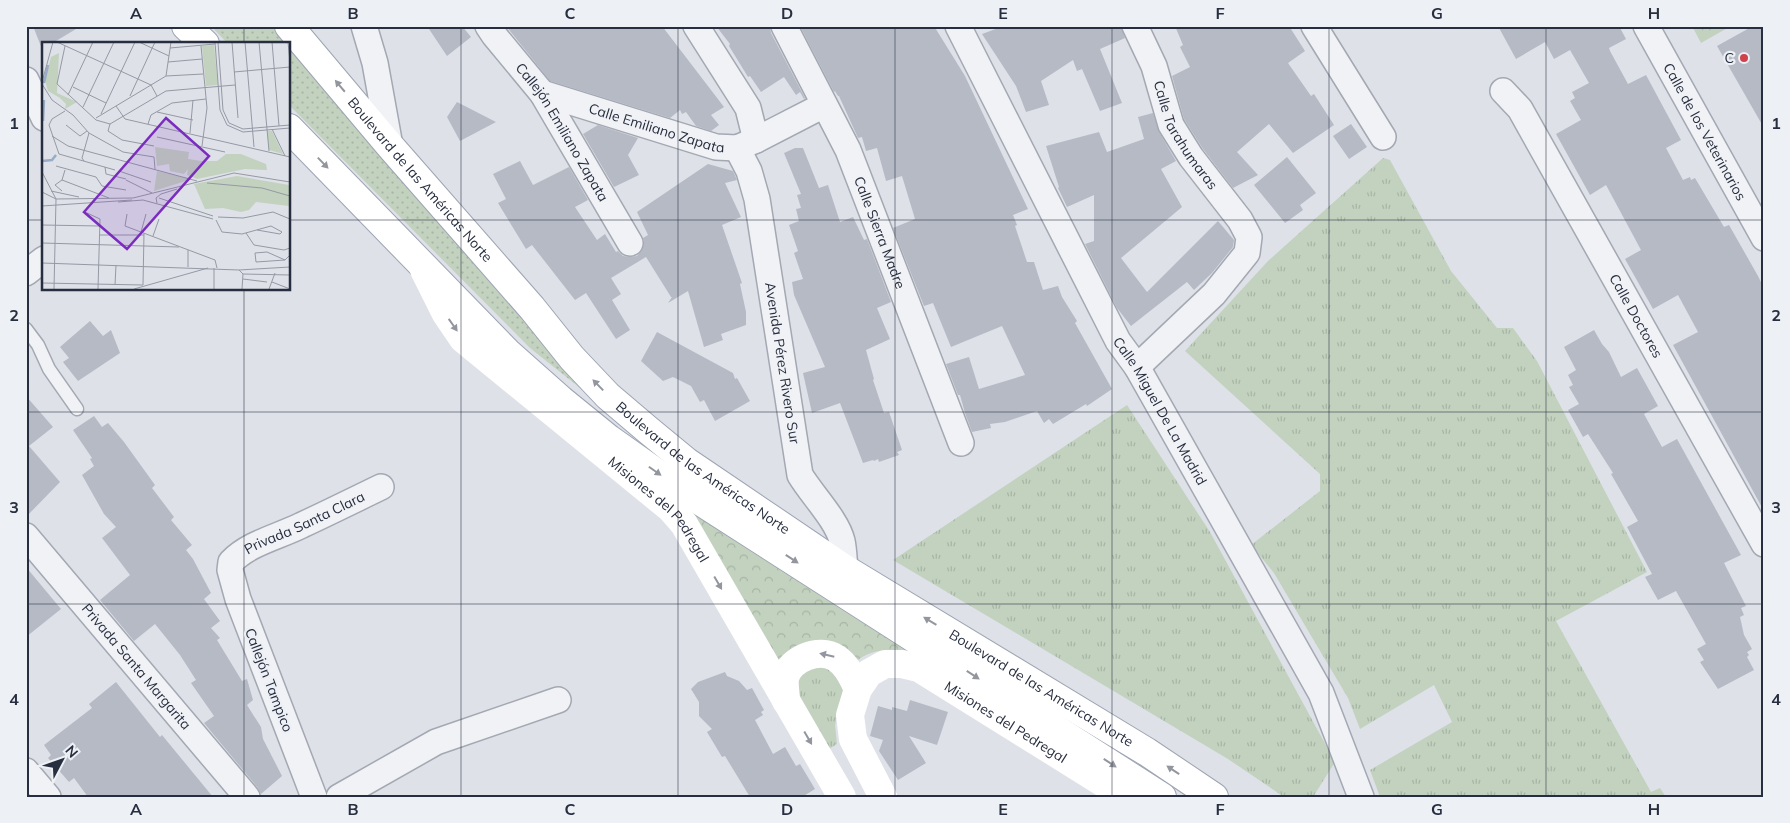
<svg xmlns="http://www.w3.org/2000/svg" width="1790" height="823" font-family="Mulish,sans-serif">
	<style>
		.grass { fill: url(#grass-tufts) }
		.forest { fill: url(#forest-crowns) }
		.garden { fill: url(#garden-dots) }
		.building { fill: #b5bac5 }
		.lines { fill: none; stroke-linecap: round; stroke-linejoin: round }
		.lane-casing { stroke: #a3a8b2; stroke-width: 15 }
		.street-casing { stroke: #a3a8b2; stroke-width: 28 }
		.primary-casing { stroke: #9da4b3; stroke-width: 30 }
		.lane { stroke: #f1f2f6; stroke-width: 12 }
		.street { stroke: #f1f2f6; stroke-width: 25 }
		.secondary { stroke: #fff; stroke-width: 28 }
		.primary { stroke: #fff; stroke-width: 28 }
		.oneway { fill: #93969f }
		.grid { fill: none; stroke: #272e3f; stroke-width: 1; stroke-opacity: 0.55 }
		.poi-dot { fill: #cf414b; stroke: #edf0f5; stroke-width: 2 }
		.labels { text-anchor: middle; stroke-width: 4.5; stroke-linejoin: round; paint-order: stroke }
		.poi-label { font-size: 14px; fill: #272e3f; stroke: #edf0f5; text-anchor: end }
		.street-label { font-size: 14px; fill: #272e3f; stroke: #edf0f5 }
		.inset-river { fill: none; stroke: #98acc8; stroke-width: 2.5 }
		.inset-road { fill: none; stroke: #9599a4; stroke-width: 1 }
		.view { fill: #7b2cbf; fill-opacity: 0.15; stroke: #7b2cbf; stroke-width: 2.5 }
		.inset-edge { fill: none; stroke: #272e3f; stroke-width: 2.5 }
		.neatline { fill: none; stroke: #272e3f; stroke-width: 2 }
		.grid-label { font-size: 16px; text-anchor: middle; font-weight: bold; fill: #272e3f }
	</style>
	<defs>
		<pattern id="grass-tufts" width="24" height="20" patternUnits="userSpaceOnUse" patternTransform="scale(1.25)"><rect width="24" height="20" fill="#c2d2bf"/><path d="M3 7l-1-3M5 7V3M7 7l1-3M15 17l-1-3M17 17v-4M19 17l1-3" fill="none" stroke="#a7b5a5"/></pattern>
		<pattern id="forest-crowns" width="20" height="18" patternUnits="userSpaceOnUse" patternTransform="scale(1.25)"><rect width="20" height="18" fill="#c2d2bf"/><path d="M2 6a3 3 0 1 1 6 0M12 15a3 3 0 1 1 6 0" fill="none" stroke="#a7b5a5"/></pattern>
		<pattern id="garden-dots" width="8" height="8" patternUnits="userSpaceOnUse" patternTransform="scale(1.25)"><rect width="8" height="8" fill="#c2d2bf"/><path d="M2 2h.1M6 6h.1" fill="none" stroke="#a7b5a5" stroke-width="1.8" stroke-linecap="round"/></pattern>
	</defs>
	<rect width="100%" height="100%" fill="#dee1e8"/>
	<path class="grass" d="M1383 158 1390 160 1451 271 1497 328H1513L1537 361 1647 572 1556 621 1651 792 1660 788 1666 797H1380L1370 770 1452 722 1434 685 1360 729 1348 698 1310 634 1274 573 1251 545 1320 491V474L1185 351 1268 261Z
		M1127 405 1210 532 1335 762 1313 797H1284L1228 759 893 560Z
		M824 665 840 680 843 691 835 725 837 744 829 749C814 724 766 670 824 665Z"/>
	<path class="forest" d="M1692 26H1731L1701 43Z
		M688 506 919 653C896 649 873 646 854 663L802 644 783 655 778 661Z"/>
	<path class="garden" d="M211 26H274L435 216 609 411 530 348 289 105V44H228Z"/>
	<path class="building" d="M33 26H81L51 44H44L42 49Z
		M427 26H462L471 37 447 56Z
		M506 26H662L724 107 711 115 719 125 711 131 696 126 686 112 682 114 680 110 670 118 550 81Z
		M716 26H770L771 33 805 98 804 99 800 92 796 95 784 77 761 92 750 76 748 77 729 46 730 44Z
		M800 26H934L965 76 1028 209 1013 215 1017 225 1015 226 1027 262H1034L1043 290 1058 286 1062 297 1077 321 1075 323 1112 389 1087 406 1086 404 1053 424 1049 419 1044 423 1037 411 1005 422 990 424 991 428 972 432 965 413 960 395H958L946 364 969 357 979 389 1025 375 1002 326 951 347 933 303 924 306 893 228 915 219 902 176 886 181 877 148 866 151 862 137 858 138 839 96H838L835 91 834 92Z
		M1004 26H1121L1125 38 1100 49 1122 103 1100 111 1082 69 1077 71 1073 60 1041 81 1049 105 1026 112 1016 86 982 34Z
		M1175 26H1289L1305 51 1288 63 1311 96 1314 94 1334 125 1293 153 1269 124 1237 152 1258 175 1233 188 1203 149 1184 119 1172 76 1190 67 1180 47 1183 45Z
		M1498 26H1619L1626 39 1609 48 1610 51 1628 84 1646 75 1681 140 1666 148 1683 180 1690 177 1691 180 1695 178 1724 227 1729 225 1758 276 1764 288V511L1673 345 1698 332 1678 295 1653 309 1625 259 1641 250 1606 185 1590 195 1556 134 1581 120 1570 101 1575 98 1572 92 1589 83 1570 50 1554 59 1545 42 1516 59Z
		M1753 26H1764V128L1717 46Z
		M457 102 496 122 460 141 447 117Z
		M1153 113 1159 132 1176 161 1161 169 1182 207 1121 258 1147 292 1218 221 1234 240 1233 247 1212 273 1194 290 1187 282 1131 326 1117 308 1085 244 1094 241V195L1067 207 1058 188 1059 187 1046 146 1099 132 1107 152 1144 139 1138 117Z
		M1351 124 1367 147 1349 159 1333 136Z
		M598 125 638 138 628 155 639 175 614 187 583 134Z
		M795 148H803L819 188 828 185 840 222 853 217 864 240 867 239 891 302 877 308 890 339 866 350 874 379 873 380 884 413 889 412 902 450 897 452 899 455 879 462 878 459 874 461 873 460 863 463 840 403 812 413 803 373 825 367 794 295 792 282 803 279 794 253 798 251 789 225 799 221 796 209 801 208 797 195 801 194 784 153Z
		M1287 157 1316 193 1300 205 1303 210 1285 223 1254 185Z
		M520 161 533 185 569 167 588 200 575 207 597 240 605 234 616 252 618 251 623 256 630 257 637 256 642 250 644 243 643 238 648 235 637 212 708 164 733 171 737 180 725 183 741 217 722 225 742 283 740 284 746 312V325L721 334 723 340 704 347 688 291 668 303 672 297H671L646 257 611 278 621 294 612 300 630 330 616 339 586 293 575 300 532 245 526 249 498 203 506 199 493 174Z
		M90 321 103 336 111 330 120 353 78 381 63 362 69 358 60 347Z
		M1594 330 1602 344 1609 352 1621 377 1637 368 1658 406 1644 414 1662 447 1677 439 1741 555 1724 563 1746 606 1741 608 1744 615 1740 617 1744 635 1752 649 1747 652 1749 655 1747 657 1754 670 1718 689 1700 662 1704 660 1697 649 1706 644 1676 591 1658 600 1645 577 1652 574 1627 527 1638 521 1611 474 1613 473 1588 434 1583 437 1568 410 1579 404 1569 387 1573 385 1568 375 1576 370 1564 347Z
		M657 332 733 373 735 379 737 378 750 401 715 421 704 400 700 402 691 386 673 377 663 381 641 361Z
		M26 396 53 427 29 446 60 482 26 517Z
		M94 416 102 427 108 423 124 442 155 485 152 488 174 517 171 520 192 545 186 550 193 559 211 593 204 599 220 621 211 628 220 638 217 640 242 681 247 679 253 700 247 705 261 727 263 739 282 776 261 794 258 788 204 723 214 716 191 683 196 680 180 655 155 624 134 641 100 600 130 575 102 538 116 527 104 514 82 475 94 466 90 459 92 458 73 430Z
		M26 567 61 609 26 637Z
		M725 672 727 676 739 681 747 690 752 688 764 710 761 712 763 715 755 720 773 754 785 747 796 766 800 764 815 789 802 797H750L725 756 722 757 707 732 712 729 699 716V702L691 689 698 682Z
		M116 682 160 737 162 735 213 797H88L74 778 69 782 48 758 51 755 44 745 92 708 89 704Z
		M910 700 948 712 937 745 909 736 926 763 898 780 879 751 883 740 870 736 878 706 892 710V707L907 711Z"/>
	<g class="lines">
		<defs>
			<path id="lane" d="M26 329 38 345 49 369 77 409"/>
			<g id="street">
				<path d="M364 26 375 63 390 146"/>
				<path id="s1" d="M488 26 494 35 542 93 630 243"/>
				<path d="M696 26 748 108 756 140"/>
				<path id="s2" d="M784 26 848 150 961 443"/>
				<path id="s3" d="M958 26 1118 341 1137 367 1321 693 1361 797"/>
				<path id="s4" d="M1135 26 1154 66 1171 125 1191 157 1240 220 1249 237 1247 253 1214 294 1137 367"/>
				<path d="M1314 26 1383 137"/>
				<path id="s5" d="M1646 26 1764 238"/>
				<path d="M26 80 44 118"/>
				<path id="s6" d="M1503 91 1520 109 1764 544"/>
				<path id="s7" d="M542 93 716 147 737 148 756 140 824 105"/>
				<path id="s8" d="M737 148 749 171 757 199 800 475C812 495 837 520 842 541 844 550 844 560 845 569"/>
				<path d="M26 273 44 259"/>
				<path id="s9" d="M26 536 247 797"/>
				<path d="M26 771 48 797"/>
				<path id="s10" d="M314 797 238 599 230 570 231 562C249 543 278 537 302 525 328 513 354 500 381 487"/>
				<path d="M339 797 436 742 558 700"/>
			</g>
			<g id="primary">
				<path d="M186 26 205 44"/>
				<path id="s13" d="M289 26 390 146 532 308 572 358 608 396 648 430 687 462 845 569 1147 752 1214 797"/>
				<path d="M289 128 508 353 561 400 609 439 664 478 1162 797"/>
			</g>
		</defs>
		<use href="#lane" class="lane-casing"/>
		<use href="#street" class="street-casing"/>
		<use href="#primary" class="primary-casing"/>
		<use href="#lane" class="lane"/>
		<use href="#street" class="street"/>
		<g class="secondary">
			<path id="s11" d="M424 270 446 314 463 339 671 509 684 524 842 797"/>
			<path d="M786 701C786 695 784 685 785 678 790 659 819 647 836 658 847 665 852 677 858 689"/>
			<path id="s12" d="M883 797 853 739 850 715 858 689 869 673 885 664H902L919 668 1126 797"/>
		</g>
		<use href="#primary" class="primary"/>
	</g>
	<defs><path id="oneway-solid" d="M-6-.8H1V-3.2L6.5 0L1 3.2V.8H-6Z" transform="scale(1.25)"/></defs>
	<g class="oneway">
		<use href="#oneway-solid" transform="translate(340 86) rotate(-130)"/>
		<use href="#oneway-solid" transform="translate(323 163) rotate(46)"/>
		<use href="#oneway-solid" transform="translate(453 325) rotate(55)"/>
		<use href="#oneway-solid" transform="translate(598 385) rotate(-134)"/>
		<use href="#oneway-solid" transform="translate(655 471) rotate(35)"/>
		<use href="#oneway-solid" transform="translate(792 559) rotate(33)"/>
		<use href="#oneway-solid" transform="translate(718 583) rotate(60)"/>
		<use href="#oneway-solid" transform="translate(930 621) rotate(-149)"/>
		<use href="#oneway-solid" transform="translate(827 655) rotate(-167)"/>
		<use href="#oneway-solid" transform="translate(973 675) rotate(33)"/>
		<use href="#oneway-solid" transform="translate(808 738) rotate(60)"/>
		<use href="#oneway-solid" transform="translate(1110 763) rotate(33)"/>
		<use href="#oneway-solid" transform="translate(1173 770) rotate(-146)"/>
	</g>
	<path class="grid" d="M244 26V44M461 26V797M678 26V797M895 26V797M1112 26V797M1329 26V797M1546 26V797M26 220H44M289 220H1764M244 289V797M26 412H1764M26 604H1764"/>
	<circle class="poi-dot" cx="1744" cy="58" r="5"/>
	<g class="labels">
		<g class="poi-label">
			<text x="1734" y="63">C</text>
		</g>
		<g class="street-label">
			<text dy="5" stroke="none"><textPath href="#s7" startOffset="120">Calle Emiliano Zapata</textPath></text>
			<text dy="5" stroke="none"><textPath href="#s5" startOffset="121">Calle de los Veterinarios</textPath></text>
			<text dy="5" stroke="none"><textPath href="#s1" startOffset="130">Callejón Emiliano Zapata</textPath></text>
			<text dy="5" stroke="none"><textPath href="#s4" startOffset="121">Calle Tarahumaras</textPath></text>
			<text dy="5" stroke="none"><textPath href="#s13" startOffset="202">Boulevard de las Américas Norte</textPath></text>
			<text dy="5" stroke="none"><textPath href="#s2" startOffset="228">Calle Sierra Madre</textPath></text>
			<text dy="5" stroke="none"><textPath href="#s6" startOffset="262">Calle Doctores</textPath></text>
			<text dy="5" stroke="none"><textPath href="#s8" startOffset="221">Avenida Pérez Rivero Sur</textPath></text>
			<text dy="5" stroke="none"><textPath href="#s3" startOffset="435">Calle Miguel De La Madrid</textPath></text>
			<text dy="5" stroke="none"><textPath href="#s13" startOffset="608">Boulevard de las Américas Norte</textPath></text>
			<text dy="5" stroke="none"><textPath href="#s11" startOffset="340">Misiones del Pedregal</textPath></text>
			<text dy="5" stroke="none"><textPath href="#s10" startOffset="334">Privada Santa Clara</textPath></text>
			<text dy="5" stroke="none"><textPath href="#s9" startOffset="171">Privada Santa Margarita</textPath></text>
			<text transform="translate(269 680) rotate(69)" y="5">Callejón Tampico</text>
			<text dy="5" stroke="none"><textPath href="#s13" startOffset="1012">Boulevard de las Américas Norte</textPath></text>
			<text dy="5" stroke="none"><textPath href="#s12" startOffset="291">Misiones del Pedregal</textPath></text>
		</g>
	</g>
	<g transform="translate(42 42)">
		<rect width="248" height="248" fill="#dee1e8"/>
		<path d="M113 105 147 110 146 117 159 119H175L184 112H199L224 122 225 128 203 127 155 137 145 133 146 127 142 132 128 129 127 122 115 124ZM115 129 150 137 112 149Z" fill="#c2d2bf"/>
		<path d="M172 3 176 43 164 44 160 4ZM17 11 15 51 35 60 23 67 24 62 18 56 6 49 3 38 9 15ZM225 89H230L241 112 227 108ZM195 134 247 143V164L214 160 207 168 199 170 181 166 163 167 152 142Z" fill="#c2d2bf"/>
		<path class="inset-river" d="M2 41 6 23M1 79 2 58M0 119 10 118 14 113"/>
		<path class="inset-road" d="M15 0 109 43 115 54M97 0 127 14M173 0 178 68 185 83 201 90 248 86M176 0 181 68 187 81 201 87 248 83M190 0 196 76M203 0 212 105M217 0 227 109M230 0 237 84M246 0 248 20M23 4 15 42 54 78 68 82M159 4 165 66 160 104M128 6 173 2M126 20 160 17M192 30 248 25M124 34 129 0M0 40 11 0M0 42 10 58 31 73 47 91 81 110 112 115 113 127M31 45 64 61M0 53V81M26 53 51 0M88 54 113 0M74 64 83 77 248 115M41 65 72 0M23 69 10 77 7 83 17 112 73 128M115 70 151 78M59 72 93 0M54 76 124 34 161 32M68 82 124 49 193 43M68 82 66 89 80 98 112 104M106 82 109 73 130 61 164 57M24 83 38 94 45 89M230 87 243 114M148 91 151 58M10 94 26 104 155 139M115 95 183 110M42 119 40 116 47 91M14 124 54 135 60 144 84 148M63 125 64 132 84 137M77 129 109 140M0 130 14 157 12 247M20 138 67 156M84 138 110 151M165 141 220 146 248 154M9 149 37 155M20 149 13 143 20 138 23 128M0 150 14 157 91 156 192 131 248 140M117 156 171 174M76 160 101 158 171 177M115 161 114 156 119 152 135 147M0 164 90 158M45 171 58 177 56 247M85 172 83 184 173 218 175 226M176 175 201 176 231 170 248 177M174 178 180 190 200 192 229 184 240 190 238 192 215 188M0 183 58 184M99 190 104 172M204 191 212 203 242 208 248 206M58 193H102M111 194 117 177M0 201 137 205M243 218 214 220 213 211 225 210 243 218 247 214M0 221 197 228 248 225M146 225V208M172 226V247M197 228 201 232 248 233M201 237 225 240M230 240 248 247M0 241 101 243M73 243 74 223M101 243 102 191M92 247 166 226M200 247 201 232M227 247 233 231"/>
		<path class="view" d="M124 76 167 114 85 207 42 170Z"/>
		<rect width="248" height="248" class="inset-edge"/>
	</g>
	<rect width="1790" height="823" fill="none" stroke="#edf0f5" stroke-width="55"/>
	<g transform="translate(62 760) rotate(49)" stroke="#edf0f5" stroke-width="4" paint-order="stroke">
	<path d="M0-4L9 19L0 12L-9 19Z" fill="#272e3f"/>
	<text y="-8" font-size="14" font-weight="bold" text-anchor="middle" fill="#272e3f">N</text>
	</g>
	<rect x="28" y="28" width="1734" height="768" class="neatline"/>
	<g class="grid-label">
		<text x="136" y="19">A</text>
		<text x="353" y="19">B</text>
		<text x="570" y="19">C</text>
		<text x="787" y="19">D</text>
		<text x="1003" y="19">E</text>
		<text x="1220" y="19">F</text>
		<text x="1437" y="19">G</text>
		<text x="1654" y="19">H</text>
		<text x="14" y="129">1</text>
		<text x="1776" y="129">1</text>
		<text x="14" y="321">2</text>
		<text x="1776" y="321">2</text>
		<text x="14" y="513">3</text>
		<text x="1776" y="513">3</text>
		<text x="14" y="705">4</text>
		<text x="1776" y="705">4</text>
		<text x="136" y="815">A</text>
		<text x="353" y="815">B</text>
		<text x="570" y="815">C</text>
		<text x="787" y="815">D</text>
		<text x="1003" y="815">E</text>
		<text x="1220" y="815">F</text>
		<text x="1437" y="815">G</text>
		<text x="1654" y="815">H</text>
	</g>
</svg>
